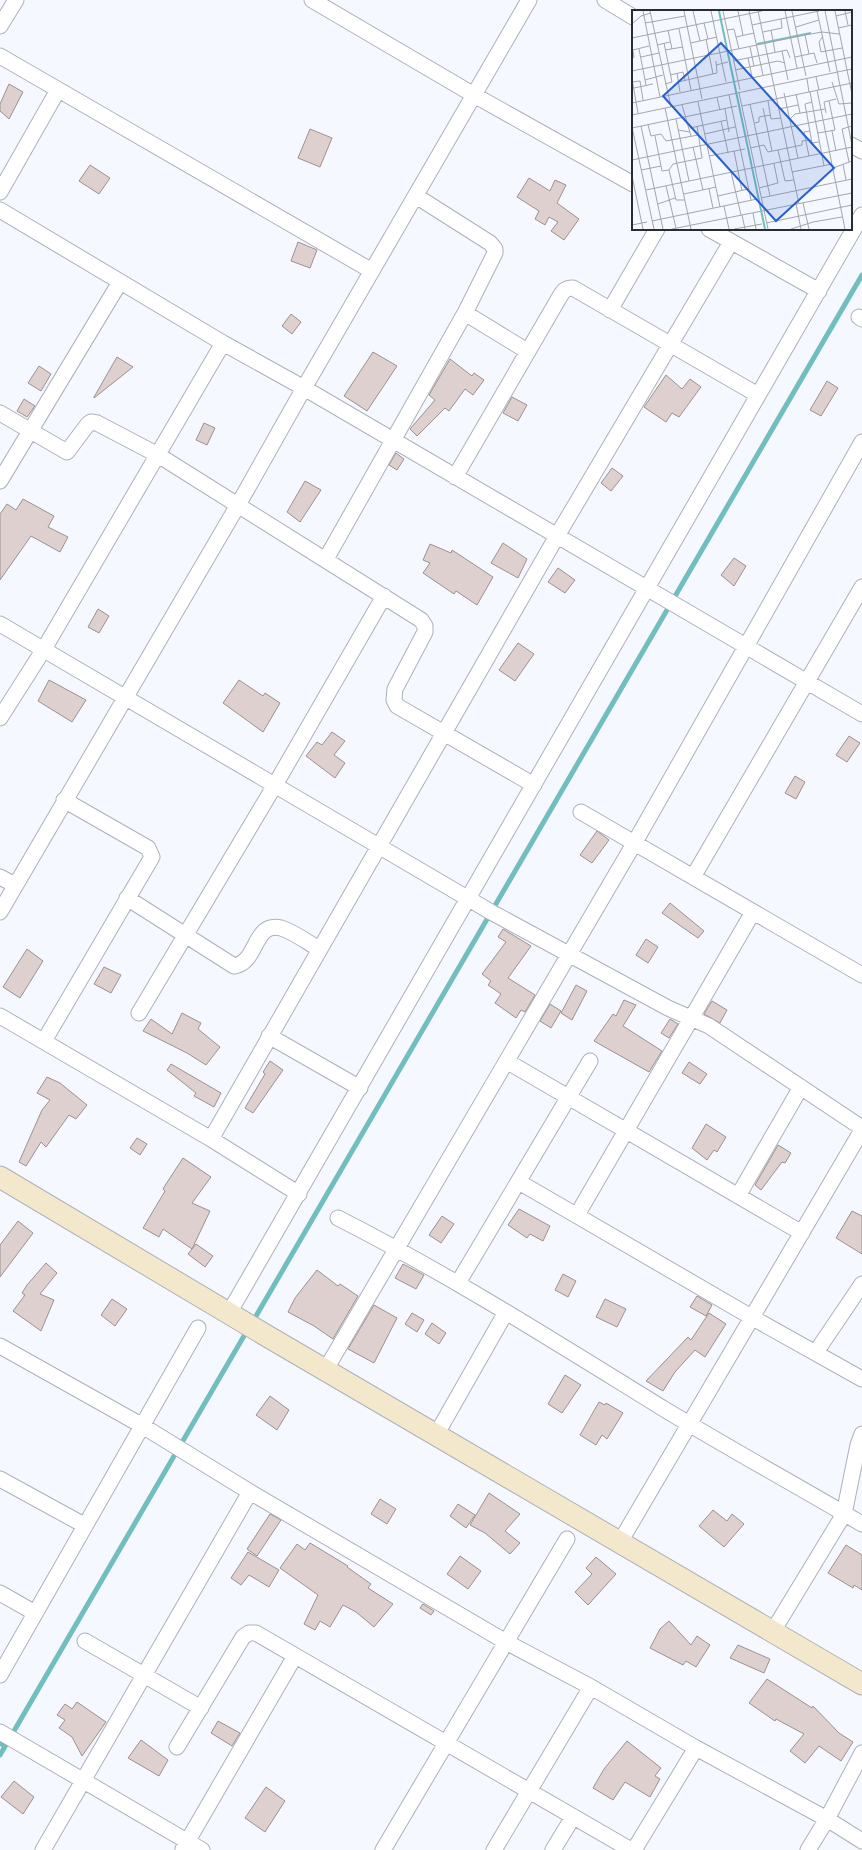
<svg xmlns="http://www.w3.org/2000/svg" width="862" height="1850" font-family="'Times New Roman',serif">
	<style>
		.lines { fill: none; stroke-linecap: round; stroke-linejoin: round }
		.stream { stroke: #71bec0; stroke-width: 5 }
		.building { fill: #ddd0cf; stroke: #9d9190 }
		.street-casing { stroke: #acb1ba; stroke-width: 17 }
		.secondary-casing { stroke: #acb1ba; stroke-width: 23 }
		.street { stroke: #fff; stroke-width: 15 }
		.secondary { stroke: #f4e8cc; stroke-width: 21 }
		.inset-river { fill: none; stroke: #71bec0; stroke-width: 2 }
		.inset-road { fill: none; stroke: #a4a6ac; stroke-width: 1 }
		.view { fill: #2860cd; fill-opacity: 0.15; stroke: #2860cd; stroke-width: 2 }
		.inset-edge { fill: none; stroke: #2a2c30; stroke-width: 2 }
	</style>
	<rect width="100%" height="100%" fill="#f5f8fe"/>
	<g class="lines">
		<path class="stream" d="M252 1323 862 275
			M0 1743 5 1746
			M0 1755 248 1329"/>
	</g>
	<path class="building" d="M9 84 23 92 9 119 0 111V104Z
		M310 129 332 138 320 167 298 158Z
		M90 165 110 178 99 194 79 181Z
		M529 178 550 191 555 180 566 185 557 203 579 219 564 240 551 231 558 222 549 217 545 225 535 219 539 211 517 197Z
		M298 242 317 250 310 268 291 261Z
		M291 314 301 322 292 334 282 326Z
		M373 352 397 366 367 411 344 396Z
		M117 357 133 367 94 398V397Z
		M450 359 472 376 474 373 484 380 473 395 465 389 449 411 445 408 417 436 410 429 435 400 429 395Z
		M39 366 51 374 41 391 28 383Z
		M666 375 682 389 690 379 701 387 679 417 672 413 666 422 644 407Z
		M827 381 838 388 821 416 810 410Z
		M512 397 527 405 518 421 503 413Z
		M24 399 35 406 27 417 17 411Z
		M204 423 215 428 207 445 196 440Z
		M396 453 404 459 397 470 389 465Z
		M612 468 623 476 611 491 601 483Z
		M305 481 321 490 300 522 287 512Z
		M23 499 54 516 48 527 68 537 60 552 31 536 0 580V514L7 504 16 510Z
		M503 543 527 559 518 578 491 563Z
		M430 544 451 553 452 550 493 577 477 605 456 591 454 594 423 573 430 563 423 560Z
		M734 558 746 566 734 586 721 575Z
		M558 568 575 580 565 593 548 582Z
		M98 609 109 616 99 633 88 627Z
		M518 643 534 654 515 681 499 670Z
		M49 680 86 700 72 722 38 701Z
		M239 680 263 696 265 693 280 703 263 732 223 703Z
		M332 732 345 741 334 755 345 763 335 778 306 756 317 742 322 745Z
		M849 736 860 743 847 762 836 755Z
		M795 776 805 782 796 799 785 793Z
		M597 831 609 840 592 863 580 855Z
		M670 903 704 931 698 938 662 913Z
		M503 929 531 946 508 978 535 995 525 1012 521 1010 516 1018 495 1003 501 994 488 985 491 981 482 974 506 942 498 937Z
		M646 939 658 947 648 963 636 955Z
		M27 949 43 961 20 998 3 987Z
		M104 967 121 975 111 993 94 984Z
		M576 985 587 991 572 1020 561 1013Z
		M624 1000 636 1005 623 1026 662 1051 649 1072 594 1041 613 1014 616 1016Z
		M712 1001 727 1010 720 1023 704 1014Z
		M550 1004 561 1011 551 1028 540 1021Z
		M182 1013 201 1023 198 1029 220 1047 206 1065 187 1053 143 1031 151 1019 172 1034Z
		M670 1019 678 1024 669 1038 661 1033Z
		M270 1061 283 1070 253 1113 245 1108 265 1074 263 1072Z
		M689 1062 707 1074 700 1084 682 1073Z
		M171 1064 221 1093 214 1107 194 1096 196 1093 167 1070Z
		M47 1077 60 1083 87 1105 76 1119 69 1115 46 1147 41 1142 26 1166 19 1162 42 1110 50 1100 37 1093Z
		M706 1124 726 1137 717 1152 714 1150 707 1160 692 1148Z
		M137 1138 147 1144 140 1155 130 1148Z
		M778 1145 791 1153 785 1163 782 1162 761 1190 755 1185Z
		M183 1158 211 1177 192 1203 210 1211 192 1249 163 1229 159 1237 143 1228 165 1191 163 1189 166 1184Z
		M519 1209 550 1226 543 1241 530 1234 527 1238 508 1225Z
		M852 1211 862 1216V1254L836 1238Z
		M442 1216 454 1224 441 1243 429 1235Z
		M18 1221 33 1233 0 1277V1245Z
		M196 1244 213 1256 205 1267 188 1254Z
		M46 1263 57 1273 40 1294 54 1300 41 1331 13 1311 25 1295 22 1293 27 1285Z
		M403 1264 424 1275 416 1289 395 1278Z
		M317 1270 338 1286 340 1284 358 1296 333 1339 314 1326 288 1312 295 1298Z
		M563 1274 576 1281 568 1297 555 1290Z
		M697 1296 712 1305 706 1316 690 1307Z
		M112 1299 127 1309 115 1326 101 1315Z
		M605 1299 626 1309 617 1327 596 1317Z
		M374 1305 397 1318 374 1363 348 1349Z
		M412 1313 424 1320 417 1332 405 1324Z
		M709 1313 726 1324 705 1357 695 1350 675 1372 663 1391 646 1381 688 1337 691 1340Z
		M432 1323 446 1333 439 1344 425 1334Z
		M565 1375 581 1385 562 1413 548 1404Z
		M270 1396 289 1410 277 1430 256 1415Z
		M599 1402 605 1405 606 1403 623 1413 607 1439 602 1435 596 1445 580 1435Z
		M489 1493 520 1514 505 1531 520 1543 510 1554 485 1533 470 1525Z
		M380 1499 396 1509 387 1524 371 1514Z
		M458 1504 475 1515 466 1528 450 1516Z
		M713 1510 727 1521 732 1514 744 1524 724 1547 699 1526Z
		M270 1514 281 1520 257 1556 247 1549Z
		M310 1543 348 1566 347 1567 371 1584 368 1588 393 1604 374 1627 356 1612 343 1605 330 1627 320 1621 315 1630 304 1624 318 1595 280 1568 297 1544 305 1550Z
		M846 1545 862 1555V1590L854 1585 853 1588 828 1573Z
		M248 1552 279 1570 269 1587 249 1575 241 1585 231 1578Z
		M460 1556 481 1571 468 1589 447 1574Z
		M596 1557 616 1574 588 1605 575 1592 592 1574 586 1568Z
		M423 1604 434 1611 431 1615 420 1608Z
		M669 1621 691 1645 697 1636 710 1645 696 1667 686 1661 683 1665 650 1648 660 1629Z
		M738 1645 770 1659 764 1673 730 1658Z
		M767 1679 812 1708 813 1706 839 1733 853 1742 841 1761 819 1746 805 1763 790 1751 804 1734 776 1719 775 1721 749 1703Z
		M77 1702 106 1722 82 1756 72 1737 59 1728 65 1720 57 1715 65 1704 72 1709Z
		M218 1721 240 1733 232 1746 211 1733Z
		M141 1740 168 1760 159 1776 128 1758Z
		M627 1741 661 1768 655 1776 660 1779 650 1797 625 1782 613 1800 593 1788 604 1769Z
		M14 1781 34 1797 23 1814 1 1797Z
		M266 1787 285 1801 265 1832 245 1818Z"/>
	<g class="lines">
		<defs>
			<path id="street" d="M312 0 474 95 633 184
				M605 0 633 17
				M0 26 16 0
				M0 56 372 271
				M851 145 862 151
				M0 192 58 90
				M0 210 223 343 304 388 862 714
				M709 229 819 291
				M610 310 657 229
				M465 313 527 351
				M859 317 862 319
				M0 413 67 452 88 424 91 422 97 423 158 455 421 620 425 626V632L395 689 394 700 397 706 534 785
				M455 477 559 298C563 291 565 288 573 288L758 395
				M0 481 120 282
				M326 559 465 313 495 253V249L490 243 416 196
				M0 624 491 912 668 1008 709 1026 862 1128
				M0 718 44 649 223 343
				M581 812 862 975
				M0 877 15 885
				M693 877 862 587
				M127 898 234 966C258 963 253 921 281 928 294 932 307 942 319 949
				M0 912 238 505 304 388 529 0
				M139 1013 275 785 384 596
				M0 1016 211 1139 299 1194
				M269 1036 360 1088
				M44 1041 152 857 148 848 64 800
				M508 1062 802 1233
				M211 1139 557 536 731 242
				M519 1182 753 1318 862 1379
				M738 1196 801 1087
				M577 1215 753 912
				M338 1218C450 1275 557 1343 664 1409 730 1449 796 1485 862 1524
				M458 1283 590 1061
				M229 1313 862 215
				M0 1346 141 1425 250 1492 506 1642 591 1687 696 1748 827 1819 862 1841
				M816 1352 862 1284
				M326 1369 635 842 862 442
				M436 1435 506 1312
				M0 1479 84 1525
				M620 1542 862 1130
				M0 1593 35 1613
				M773 1631 844 1514 858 1445 862 1434
				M85 1641 201 1708
				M0 1675 198 1328
				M0 1732 202 1850
				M177 1747 243 1637 249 1633H256L631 1850
				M183 1849 295 1656
				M43 1850 250 1492
				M383 1850 567 1539
				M494 1850 591 1687
				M553 1850 573 1817
				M634 1850 696 1748
				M808 1850 827 1819 862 1753"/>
			<path id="secondary" d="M0 1177 267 1336 862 1684"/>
		</defs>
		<use href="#street" class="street-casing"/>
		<use href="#secondary" class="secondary-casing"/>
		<use href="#street" class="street"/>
		<use href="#secondary" class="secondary"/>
	</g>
	<g transform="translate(632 10)">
		<rect width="220" height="220" fill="#f5f8fe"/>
		<path class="inset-river" d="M87 1 133 219M125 34 179 23"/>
		<path class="inset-road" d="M11 1 28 87M18 1 39 97M52 1 70 89M61 1 68 31M79 1 94 72M91 1 108 80M106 1 111 25M117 1 131 65M126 1 167 194M153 1 165 58M160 1 174 66M185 1 198 62M193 1 220 135M203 1 215 60M213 1 216 15M204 6 220 2M13 13 53 6M72 13 76 29M0 14 9 6 19 3M120 15 187 1M164 17 187 10M206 18 220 15M47 19 59 80M36 20 40 39M95 20 102 19 107 39M139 20 143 42M131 22 150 18 149 9M173 25 177 44M191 26 187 32 189 42 210 38M104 27 122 23M0 28 130 1M74 29 81 64M32 33 40 72 33 74M59 33 85 27M25 35 38 32M0 36 2 47 0 49M118 37 122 56M7 39 14 75M1 40 17 36M33 40 51 37M150 41 156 70M9 47 27 43M163 47 182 43 185 53M116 48 120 67M101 51 155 40 158 48M84 55 96 52M103 60 146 51 153 53M215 60 220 84M0 61 173 25 190 22 207 24M45 63 48 82M38 65 51 62 53 70M184 67 187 80M0 69 6 103M175 69 177 82M13 70 31 65M0 72 8 71 11 90M46 72 85 63 84 51M200 72 207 94 220 93M2 78 21 74M185 80 213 219M178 82 192 156M107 83 136 219M152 83 166 148M164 84 168 103M97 85 119 190M85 88 88 100M136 91 139 109 149 108M66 92 88 197M180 92 173 94 180 133 187 132M0 93 220 47M118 94 138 186M50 95 59 126M110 96 220 73M33 98 59 219M131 98 140 141M93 99 97 122M147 99 166 95M194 103 192 92 204 89M0 105 220 59M44 109 57 171M158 109 163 104 193 99M89 111 96 142M123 113 127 112V107L139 105M16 115 19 126 29 124 34 131 66 125M9 116 31 219M0 117 22 219M0 118 105 96M58 118 95 110M46 120 58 122M200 121 204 141M186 123 203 120 197 91M73 124 103 117M23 126 30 161 37 160M61 137 71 180M118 138 132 135 136 142 170 135V131L179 130M146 140 153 171 162 170M102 141 110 181M77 146 113 139M177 146 172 122 178 121M0 150 220 104M217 152 210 119 220 116M211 154 214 170M201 158 220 151M9 160 29 156M99 162 109 205M160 162 200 154M0 166 11 219M34 176 44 218M127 178 146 173 142 154M77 179 81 198M14 180 220 137M52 184 84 177M86 186 116 179M129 188 220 169M53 190H44L37 160 41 154 70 148 65 116M171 193 177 219M26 194 43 188M164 194 169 219M92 196 97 219M121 203 124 219M110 205 113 219M20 211 125 189M134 213 220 195M0 215 15 212M40 219 220 183M102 219 130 214M159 219 181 212 210 207"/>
		<path class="view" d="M89 33 202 158 144 211 31 86Z"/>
		<rect width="220" height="220" class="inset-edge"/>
	</g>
</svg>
